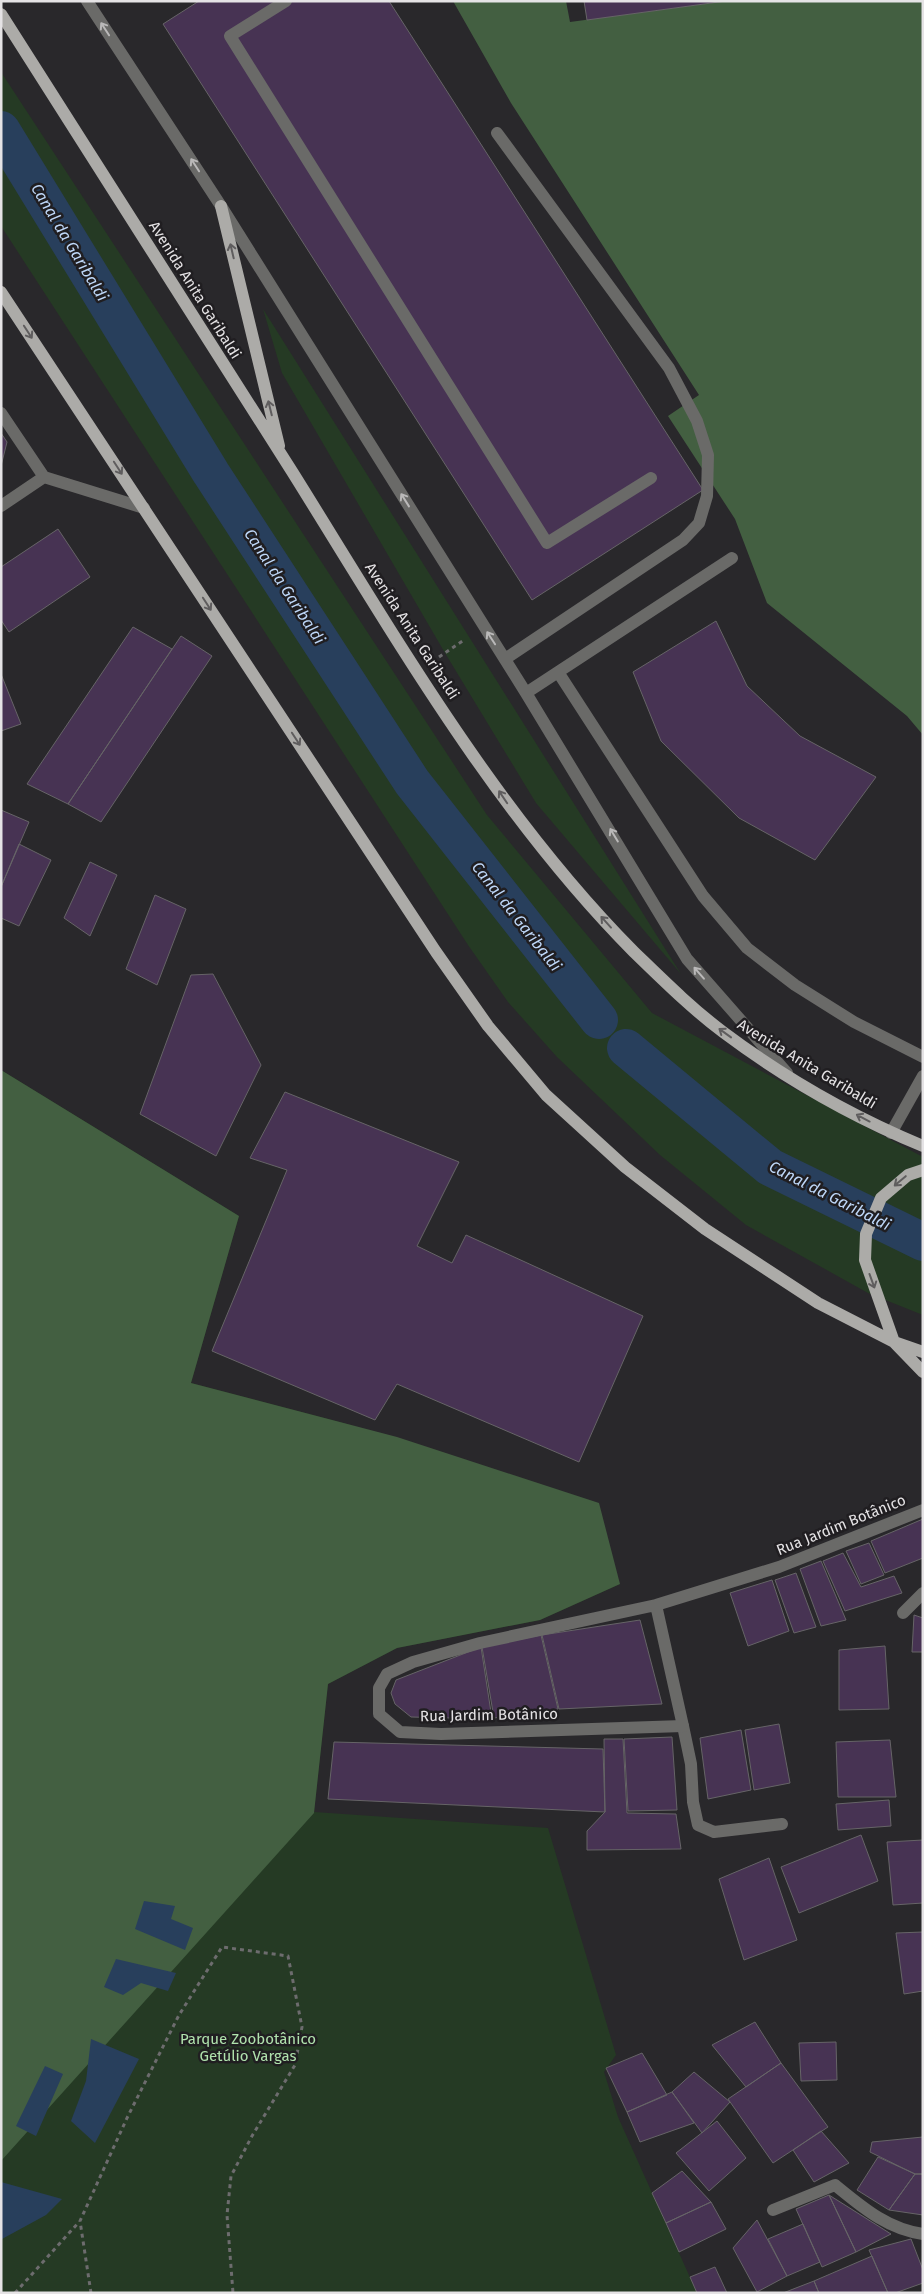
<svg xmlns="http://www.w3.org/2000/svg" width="924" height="2294" font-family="'Fira Sans',sans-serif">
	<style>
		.green { fill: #253a24 }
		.forest { fill: #435f41 }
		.water { fill: #283f5c }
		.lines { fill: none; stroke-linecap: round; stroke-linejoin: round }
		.canal { stroke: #283f5c; stroke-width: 38 }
		.building { fill: #473353; stroke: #666467 }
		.path { stroke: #6d6c6e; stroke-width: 3; stroke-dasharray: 4 4; stroke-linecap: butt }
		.service { stroke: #6a6a68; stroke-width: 12 }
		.minor { stroke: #6a6a68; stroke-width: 12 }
		.primary { stroke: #acaba8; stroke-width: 12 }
		.oneway { stroke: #bab9b9 }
		.oneway2 { stroke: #5f5d5e }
		.labels { text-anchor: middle; stroke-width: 5; stroke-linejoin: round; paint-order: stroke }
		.street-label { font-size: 15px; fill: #e5e3e5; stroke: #201e21 }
		.park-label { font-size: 15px; fill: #b0e2ad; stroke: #201e21 }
		.water-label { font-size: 16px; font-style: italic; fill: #bed7f8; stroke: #201e21 }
	</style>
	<rect width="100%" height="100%" fill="#29282b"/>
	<path class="green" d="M1 72 487 815 652 1013 923 1157V1315L868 1293 746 1225 660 1155 557 1057 508 1002 468 945 1 226Z
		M263 309 681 974 536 803 445 653 282 373Z
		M1 1070 239 1216 191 1383 351 1425 620 1584 540 1620 397 1648 328 1684 314 1812 548 1828 616 2055 604 2072 618 2117 697 2293H1Z"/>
	<path class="forest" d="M453 1H566L570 22 726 1H923V735L907 716 767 603 735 519 668 416 699 395 511 103Z
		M1 1070 239 1216 191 1383 397 1437 599 1503 620 1584 540 1620 397 1648 328 1684 314 1813 1 2161Z"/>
	<path class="water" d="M144 1901 175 1906 171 1919 193 1928 185 1950 135 1929Z
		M116 1959 176 1973 168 1991 141 1983 123 1995 104 1987Z
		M91 2039 139 2059 95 2143 71 2121 86 2081Z
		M45 2066 63 2074 36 2136 16 2126Z
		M1 2182 62 2199 46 2215 2 2239Z"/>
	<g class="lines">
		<path class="canal" d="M1 130 211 473 412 782 599 1020
			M626 1048 770 1167 923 1242"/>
	</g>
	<path class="building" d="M199 1H389L703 490 532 600 163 24Z
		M584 1H726L587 20Z
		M1 433 7 442 1 466Z
		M58 529 90 577 9 632 1 620V567Z
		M716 621 747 686 800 736 876 777 815 860 739 818 661 741 633 672Z
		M133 627 172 649 68 804 27 784Z
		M181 636 212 656 101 822 68 804Z
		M1 674 21 724 1 731Z
		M1 810 29 822 1 887Z
		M19 844 51 860 19 926 1 918V887Z
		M90 862 117 875 90 936 64 918Z
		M155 895 186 909 157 985 126 969Z
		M213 974 261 1065 216 1156 140 1114 191 975Z
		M285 1092 459 1162 417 1246 452 1263 466 1235 643 1316 579 1462 397 1384 375 1420 212 1351 287 1170 250 1158Z
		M923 1519V1558L885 1573 871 1541Z
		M869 1543 884 1575 861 1584 846 1551Z
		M843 1553 861 1587 894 1576 902 1593 845 1611 823 1561Z
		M821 1561 846 1620 821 1626 800 1569Z
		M796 1573 816 1627 794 1633 775 1580Z
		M772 1580 789 1631 748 1646 730 1593Z
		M914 1615 923 1618V1652H912Z
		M640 1620 662 1704 559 1709 542 1635Z
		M541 1635 558 1709 494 1718 482 1647Z
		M885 1646 889 1709 839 1710V1650Z
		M481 1647 492 1719 411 1717 395 1704 391 1693 396 1680Z
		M779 1724 790 1783 754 1790 745 1730Z
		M741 1730 751 1790 708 1799 700 1738Z
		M672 1737 677 1810 628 1811 624 1739Z
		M604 1739H623L627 1813 676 1814 681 1849 587 1850V1831L605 1812Z
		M890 1740 896 1797H838L836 1742Z
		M334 1742 603 1749 605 1812 328 1799Z
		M889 1800 891 1826 838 1830 836 1804Z
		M861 1835 878 1881 799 1913 781 1867Z
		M923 1840V1903L893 1905 887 1842Z
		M769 1858 797 1940 744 1960 719 1879Z
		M923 1932V1991L904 1994 896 1933Z
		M755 2022 781 2063 746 2087 712 2045Z
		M836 2042 837 2080 801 2081 799 2043Z
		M642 2053 667 2095 627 2112 606 2068Z
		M781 2063 828 2127 773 2163 728 2099Z
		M694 2072 730 2102 702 2133 672 2092Z
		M672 2092 694 2123 640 2142 627 2112Z
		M717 2121 746 2158 709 2191 676 2153Z
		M821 2131 849 2163 814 2182 793 2150Z
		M923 2137V2174H915L870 2152 872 2142Z
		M878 2157 915 2174 889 2210 857 2190Z
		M682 2171 711 2202 666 2223 652 2193Z
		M915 2174H923V2215L889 2210Z
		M829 2195 856 2252 822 2267 796 2209Z
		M829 2195 891 2234 856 2252Z
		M711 2202 726 2229 679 2252 666 2223Z
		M757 2220 787 2276 757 2292 733 2248Z
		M803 2224 820 2262 787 2276 768 2239Z
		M911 2239 923 2270V2283L895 2293H888L869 2250Z
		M872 2256 888 2293H819L814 2281Z
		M715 2267 727 2293H697L690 2277Z
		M814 2281 819 2293H783Z"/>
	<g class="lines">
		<path class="path" d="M439 657 464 640
			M15 2293 79 2222
			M91 2293 80 2221 127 2118 179 2015 222 1947 288 1956 302 2027 295 2065 252 2136 231 2176 227 2215 233 2293"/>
		<path class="service" d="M87 1 221 206 526 693 687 959 787 1073
			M286 1 230 36 547 543 651 478
			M497 133 669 368 697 421 708 455 707 496 699 523 683 540 505 659
			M1 413 44 477 144 508
			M1 506 44 477
			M558 672 703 896 747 948 795 985 854 1022 923 1057
			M526 693 732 558
			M891 1133 923 1076
			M683 1726 691 1764 693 1802 698 1825 714 1832 782 1824
			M773 2210 835 2185C862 2207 887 2229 923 2234"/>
		<path class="minor" d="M656 1605 683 1726 441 1734 400 1732 379 1714V1688L387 1674 413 1662 480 1643 656 1605 779 1567 923 1510
			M903 1613 923 1593"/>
		<path class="primary" d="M1 14C98 167 196 320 293 473 396 638 496 813 634 952 662 979 691 1008 723 1032 783 1077 853 1117 923 1146
			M221 206 279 446
			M1 292 436 952 488 1026 546 1095 625 1167 705 1229 818 1303 894 1342 923 1352
			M923 1170 908 1175 881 1198 866 1234 865 1260 894 1342 923 1372"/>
	</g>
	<defs><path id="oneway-shaft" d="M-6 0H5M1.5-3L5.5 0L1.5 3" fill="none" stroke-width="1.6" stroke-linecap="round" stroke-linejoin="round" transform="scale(1.25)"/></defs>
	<g class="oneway">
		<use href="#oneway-shaft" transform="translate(105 29) rotate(-123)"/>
		<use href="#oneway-shaft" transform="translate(195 165) rotate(-123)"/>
		<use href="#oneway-shaft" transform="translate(405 500) rotate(-122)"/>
		<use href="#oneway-shaft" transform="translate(491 638) rotate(-123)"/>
		<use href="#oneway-shaft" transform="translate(614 835) rotate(-121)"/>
		<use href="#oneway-shaft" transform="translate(699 973) rotate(-131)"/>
	</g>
	<g class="oneway2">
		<use href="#oneway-shaft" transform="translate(232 251) rotate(-103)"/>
		<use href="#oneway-shaft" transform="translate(28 332) rotate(57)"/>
		<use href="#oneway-shaft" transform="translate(270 408) rotate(-104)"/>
		<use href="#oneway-shaft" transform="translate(118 468) rotate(57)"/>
		<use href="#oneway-shaft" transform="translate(207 604) rotate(57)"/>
		<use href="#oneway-shaft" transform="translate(296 739) rotate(57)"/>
		<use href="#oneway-shaft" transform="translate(503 797) rotate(-124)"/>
		<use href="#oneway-shaft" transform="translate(606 922) rotate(-132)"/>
		<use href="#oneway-shaft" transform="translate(725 1033) rotate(-144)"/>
		<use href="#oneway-shaft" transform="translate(863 1118) rotate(-152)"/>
		<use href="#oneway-shaft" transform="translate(900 1181) rotate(140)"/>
		<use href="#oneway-shaft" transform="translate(872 1281) rotate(70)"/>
	</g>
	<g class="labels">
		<g class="street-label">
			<text transform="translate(195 290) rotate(58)" y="5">Avenida Anita Garibaldi</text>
			<text transform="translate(412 631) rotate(57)" y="5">Avenida Anita Garibaldi</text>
			<text transform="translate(807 1064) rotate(31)" y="5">Avenida Anita Garibaldi</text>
			<text transform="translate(841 1525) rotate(-22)" y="5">Rua Jardim Botânico</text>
			<text transform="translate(489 1715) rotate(-1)" y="5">Rua Jardim Botânico</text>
		</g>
		<g class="park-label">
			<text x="248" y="2044">Parque Zoobotânico<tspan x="248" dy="17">Getúlio Vargas</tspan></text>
		</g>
		<g class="water-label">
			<text transform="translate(70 242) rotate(59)" y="6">Canal da Garibaldi</text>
			<text transform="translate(285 586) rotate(57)" y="6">Canal da Garibaldi</text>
			<text transform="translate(517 916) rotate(52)" y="6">Canal da Garibaldi</text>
			<text transform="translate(830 1195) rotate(27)" y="6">Canal da Garibaldi</text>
		</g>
	</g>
	<rect width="924" height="2294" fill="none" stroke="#e5e3e5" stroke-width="5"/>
</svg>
